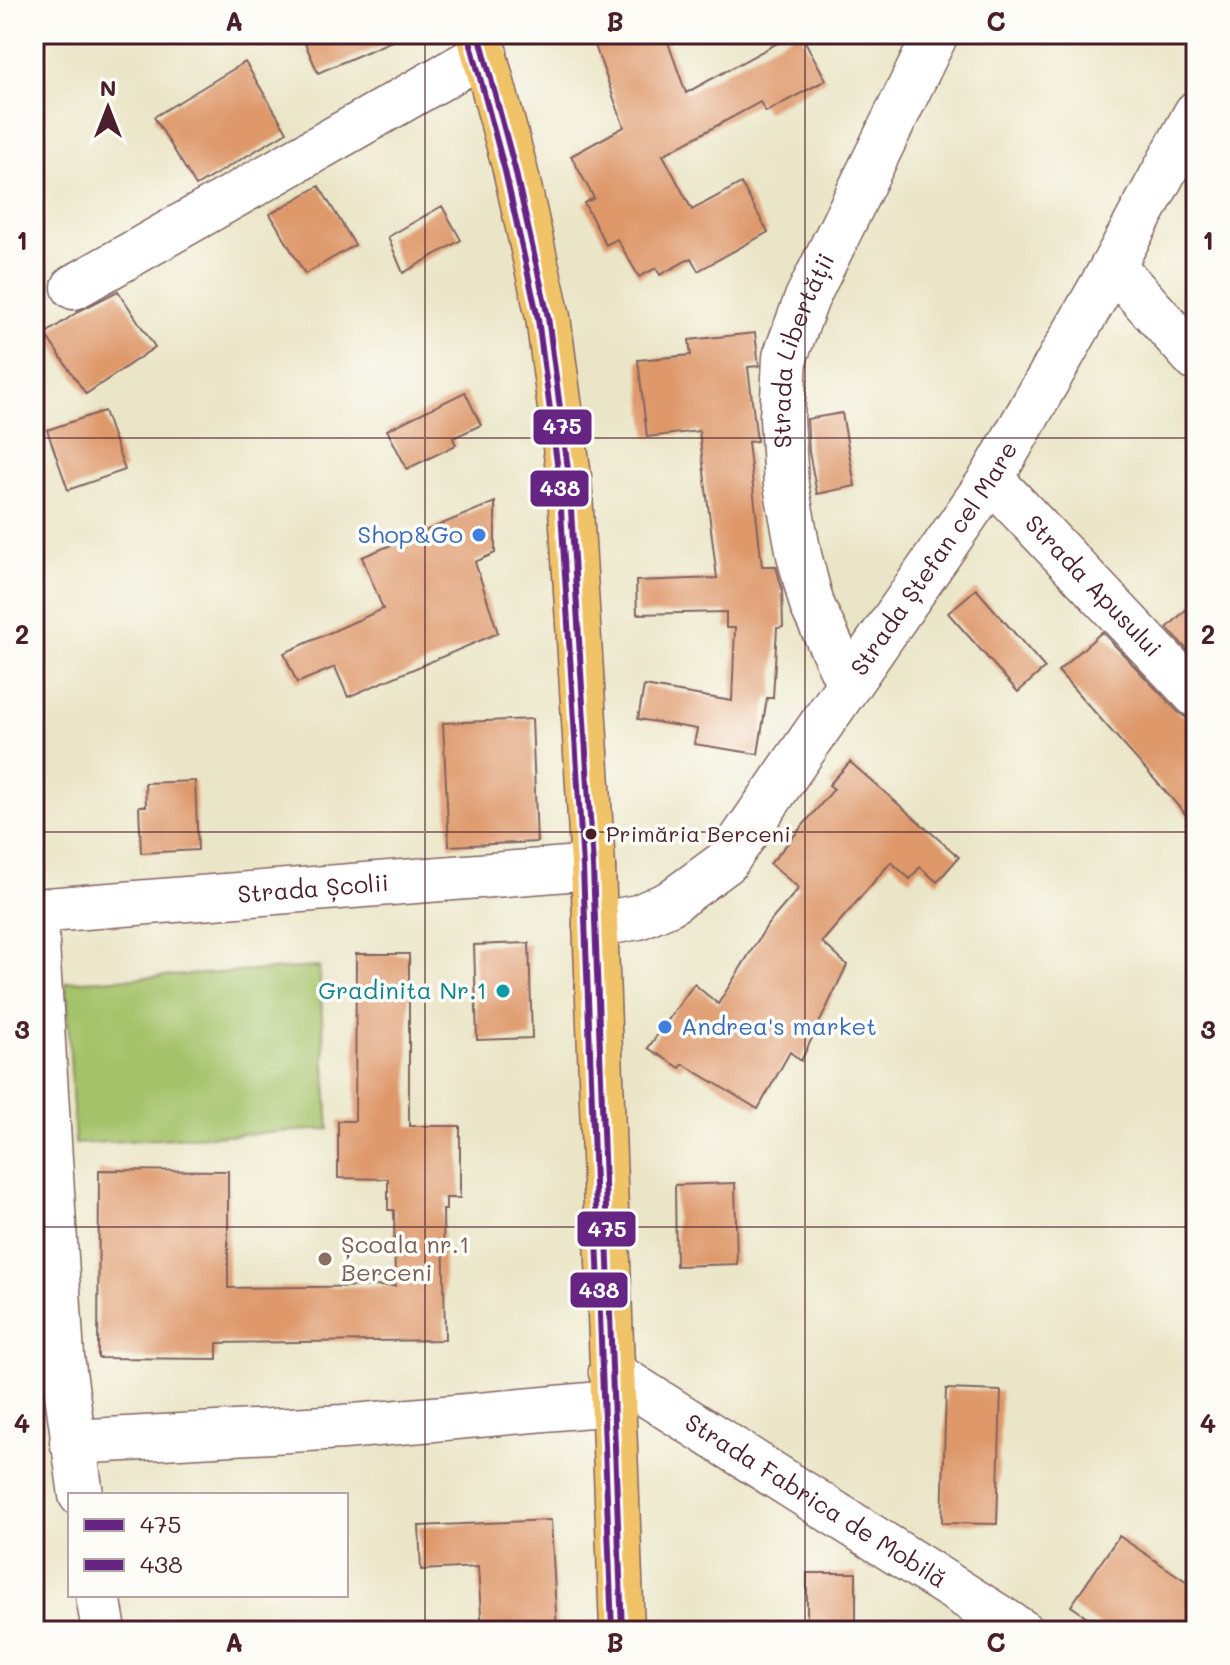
<svg xmlns="http://www.w3.org/2000/svg" width="1230" height="1665" font-family="Mali,sans-serif">
	<style>
		.pitch { fill: #a4c269; stroke: #77704a; stroke-width: 2 }
		.building { fill: #de986a }
		.lines { fill: none; stroke-linecap: round; stroke-linejoin: round }
		.minor-casing { stroke: #826461; stroke-width: 47 }
		.major-casing { stroke: #826461; stroke-width: 47 }
		.minor { stroke: #fff; stroke-width: 44 }
		.major { stroke: #f1c369; stroke-width: 44 }
		.bus-1-casing { stroke: #fdfcf7; stroke-width: 12 }
		.bus-2-casing { stroke: #fdfcf7; stroke-width: 12 }
		.bus-1 { stroke: #662483; stroke-width: 6 }
		.bus-2 { stroke: #662483; stroke-width: 6 }
		.grid { fill: none; stroke: #4a1f2b; stroke-width: 2; stroke-opacity: 0.55 }
		.shop-dot { fill: #3f7fe0; stroke: #fdfcf7; stroke-width: 3 }
		.bus-dot { fill: #4a1f2b; stroke: #fdfcf7; stroke-width: 3 }
		.culture-dot { fill: #0f9aa8; stroke: #fdfcf7; stroke-width: 3 }
		.education-dot { fill: #8d6e63; stroke: #fdfcf7; stroke-width: 3 }
		.labels { text-anchor: middle; stroke-width: 7; stroke-linejoin: round; paint-order: stroke }
		.bus-label { font-size: 22px; fill: #4a1f2b; stroke: #fdfcf7; text-anchor: start }
		.street-label { font-size: 24px; fill: #4a1f2b; stroke: #fdfcf7 }
		.shop-label { font-size: 24px; fill: #366cbe; stroke: #fdfcf7; text-anchor: end }
		.culture-label { font-size: 24px; fill: #0d838f; stroke: #fdfcf7; text-anchor: end }
		.education-label { font-size: 24px; fill: #785e54; stroke: #fdfcf7; text-anchor: start }
		.line-badge { stroke: #fdfcf7; stroke-width: 3 }
		.badge-label { font-size: 22px; text-anchor: middle; font-weight: bold; fill: #fff }
		.neatline { fill: none; stroke: #4a1f2b; stroke-width: 3 }
		.grid-label { font-size: 26px; text-anchor: middle; font-weight: bold; fill: #4a1f2b }
	</style>
	<rect width="100%" height="100%" fill="#fdfcf7"/>
	<filter id="ink" filterUnits="userSpaceOnUse"><feTurbulence type="fractalNoise" baseFrequency=".0125" numOctaves="2"/><feDisplacementMap in="SourceGraphic" scale="16" xChannelSelector="R" yChannelSelector="G"/><feConvolveMatrix kernelMatrix="1 2 1 2 8 2 1 2 1" color-interpolation-filters="sRGB"/></filter>
	<filter id="wash" filterUnits="userSpaceOnUse"><feTurbulence type="fractalNoise" baseFrequency=".006" numOctaves="4" result="noise"/><feDisplacementMap in="SourceGraphic" scale="32" xChannelSelector="R" yChannelSelector="G"/><feGaussianBlur stdDeviation="1.8" result="paint"/><feColorMatrix in="noise" values="0 0 0 0 0 0 0 0 0 0 0 0 0 0 0 0 0 1.4 0 .05"/><feComposite in="paint" operator="in"/></filter>
	<g filter="url(#wash)">
		<rect width="100%" height="100%" fill="#eae5c6"/>
		<path class="pitch" d="M319 967 329 1129 75 1144 66 982Z"/>
		<g id="blocks">
			<path class="building" d="M301 34H408L318 73Z
				M591 34H665L686 93 794 34H801L826 80 766 112 760 102 663 155 692 210 741 183 768 232 698 271 691 258 660 275 656 268 639 277 617 239 606 245 584 203 594 198 571 156 624 127Z
				M245 62 287 132 196 186 154 117Z
				M319 186 355 245 305 274 270 214Z
				M442 206 461 240 403 273 388 237Z
				M118 291 155 347 86 394 45 334 79 311Z
				M755 333 759 366 748 367 757 441 748 442 762 566H776L782 589 783 627 777 628 773 698H767L758 754 694 744 697 729 638 719 644 686 732 701 735 628H726V612L637 614 636 581 717 578 699 431 647 437 638 360 691 355 689 340Z
				M465 392 481 425 453 438 456 445 407 469 387 430Z
				M104 411 125 470 68 490 47 430Z
				M842 413 855 486 817 494 809 452 807 419Z
				M495 502V553L475 562 498 633 348 697 335 667 297 683 284 653 383 609 362 557Z
				M976 589 1045 668 1018 692 948 613Z
				M1196 600V659L1167 628Z
				M1102 632 1178 712 1188 719H1196V826L1058 671Z
				M532 719 537 842 449 846 443 723Z
				M850 762 959 857 937 882 920 867 910 879 891 862 822 942 847 965 801 1061 790 1052 758 1109 683 1064 680 1068 648 1048 694 984 718 1004 768 924 799 888 770 864 834 789 829 785Z
				M195 781 198 850 141 853 139 806H146L145 783Z
				M529 943 532 1038 477 1040 474 945Z
				M356 954H409V1126H460V1198H446V1210H443L445 1340 217 1343V1359L98 1358 99 1170 228 1171V1288L395 1286 394 1210H388V1179L338 1178V1121H355Z
				M735 1183 737 1264 676 1266 675 1185Z
				M946 1389 1001 1391 997 1524 942 1523Z
				M551 1520 557 1631H482L478 1567 421 1570 419 1526Z
				M1119 1536 1196 1588V1631H1108L1071 1606Z
				M807 1573H856V1631H807Z"/>
		</g>
	</g>
	<g filter="url(#ink)">
		<use href="#blocks" fill-opacity="0" stroke="#826461" stroke-width="2"/>
		<g class="lines">
			<defs>
				<g id="minor">
					<path d="M1113 266 1196 359"/>
					<path d="M74 287 485 53"/>
					<path id="s1" d="M991 479 1196 695"/>
					<path id="s2" d="M849 684 812 605 799 555 786 485 782 418 785 357 807 298 936 34"/>
					<path id="s3" d="M34 911 593 867"/>
					<path d="M35 911 62 1357 81 1495"/>
					<path id="s4" d="M595 925 638 917 670 903 726 862 991 479 1113 266 1196 113"/>
					<path id="s5" d="M611 1372 1021 1631"/>
					<path d="M72 1442 343 1427 612 1403"/>
					<path d="M98 1595 104 1631"/>
				</g>
				<path id="major" d="M479 34 515 169 548 317 569 477 593 867 622 1631"/>
			</defs>
			<use href="#minor" class="minor-casing"/>
			<use href="#major" class="major-casing"/>
			<use href="#minor" class="minor"/>
			<use href="#major" class="major"/>
			<defs>
				<path id="bus-1" d="M479 34 515 169 548 317 569 477 593 867 622 1631"/>
				<path id="bus-2" d="M469 37 505 171 538 319 559 478 583 867 612 1631"/>
			</defs>
			<use href="#bus-1" class="bus-1-casing"/>
			<use href="#bus-2" class="bus-2-casing"/>
			<use href="#bus-1" class="bus-1"/>
			<use href="#bus-2" class="bus-2"/>
		</g>
	</g>
	<path class="grid" d="M425 34V1631M805 34V1631M34 438H1196M34 832H1196M34 1227H1196"/>
	<g class="shop-dot">
		<circle cx="479" cy="535" r="8"/>
		<circle cx="665" cy="1027" r="8"/>
	</g>
	<circle class="bus-dot" cx="591" cy="834" r="7"/>
	<circle class="culture-dot" cx="503" cy="991" r="8"/>
	<circle class="education-dot" cx="325" cy="1259" r="8"/>
	<g class="labels">
		<g class="bus-label">
			<text x="606" y="842">Primăria Berceni</text>
		</g>
		<g class="street-label">
			<text dy="8" stroke="none"><textPath href="#s2" startOffset="348">Strada Libertății</textPath></text>
			<text dy="8" stroke="none"><textPath href="#s4" startOffset="516">Strada Ștefan cel Mare</textPath></text>
			<text dy="8" stroke="none"><textPath href="#s1" startOffset="148">Strada Apusului</textPath></text>
			<text dy="8" stroke="none"><textPath href="#s3" startOffset="280">Strada Școlii</textPath></text>
			<text dy="8" stroke="none"><textPath href="#s5" startOffset="242">Strada Fabrica de Mobilă</textPath></text>
		</g>
		<g class="shop-label">
			<text x="463" y="543">Shop&amp;Go</text>
			<text x="681" y="1035" text-anchor="start">Andrea's market</text>
		</g>
		<g class="culture-label">
			<text x="487" y="999">Gradinita Nr.1</text>
		</g>
		<g class="education-label">
			<text x="341" y="1253">Școala nr.1<tspan x="341" dy="28">Berceni</tspan></text>
		</g>
	</g>
	<g class="line-badge">
		<rect x="532" y="408" width="61" height="38" rx="8" fill="#662483"/>
		<rect x="529" y="469" width="61" height="39" rx="8" fill="#662483"/>
		<rect x="576" y="1210" width="61" height="38" rx="8" fill="#662483"/>
		<rect x="569" y="1271" width="60" height="38" rx="8" fill="#662483"/>
	</g>
	<g class="badge-label">
		<text x="562" y="434">475</text>
		<text x="560" y="496">438</text>
		<text x="607" y="1237">475</text>
		<text x="599" y="1298">438</text>
	</g>
	<rect width="1230" height="1665" fill="none" stroke="#fdfcf7" stroke-width="88"/>
	<rect x="68" y="1493" width="280" height="104" fill="#fdfcf7" stroke="#b5a4a5" stroke-width="2"/>
	<rect x="84" y="1519" width="40" height="12" fill="#662483" stroke="#b5a4a5" stroke-width="2"/>
	<text x="140" y="1533" font-size="24" fill="#4a1f2b">475</text>
	<rect x="84" y="1559" width="40" height="12" fill="#662483" stroke="#b5a4a5" stroke-width="2"/>
	<text x="140" y="1573" font-size="24" fill="#4a1f2b">438</text>
	<g transform="translate(108 108)" stroke="#fdfcf7" stroke-width="6" paint-order="stroke">
	<path d="M0-6L14 30L0 20L-14 30Z" fill="#4a1f2b"/>
	<text y="-12" font-size="22" font-weight="bold" text-anchor="middle" fill="#4a1f2b">N</text>
	</g>
	<rect x="44" y="44" width="1142" height="1577" class="neatline"/>
	<g class="grid-label">
		<text x="234" y="31">A</text>
		<text x="615" y="31">B</text>
		<text x="996" y="31">C</text>
		<text x="22" y="250">1</text>
		<text x="1208" y="250">1</text>
		<text x="22" y="644">2</text>
		<text x="1208" y="644">2</text>
		<text x="22" y="1039">3</text>
		<text x="1208" y="1039">3</text>
		<text x="22" y="1433">4</text>
		<text x="1208" y="1433">4</text>
		<text x="234" y="1652">A</text>
		<text x="615" y="1652">B</text>
		<text x="996" y="1652">C</text>
	</g>
</svg>
